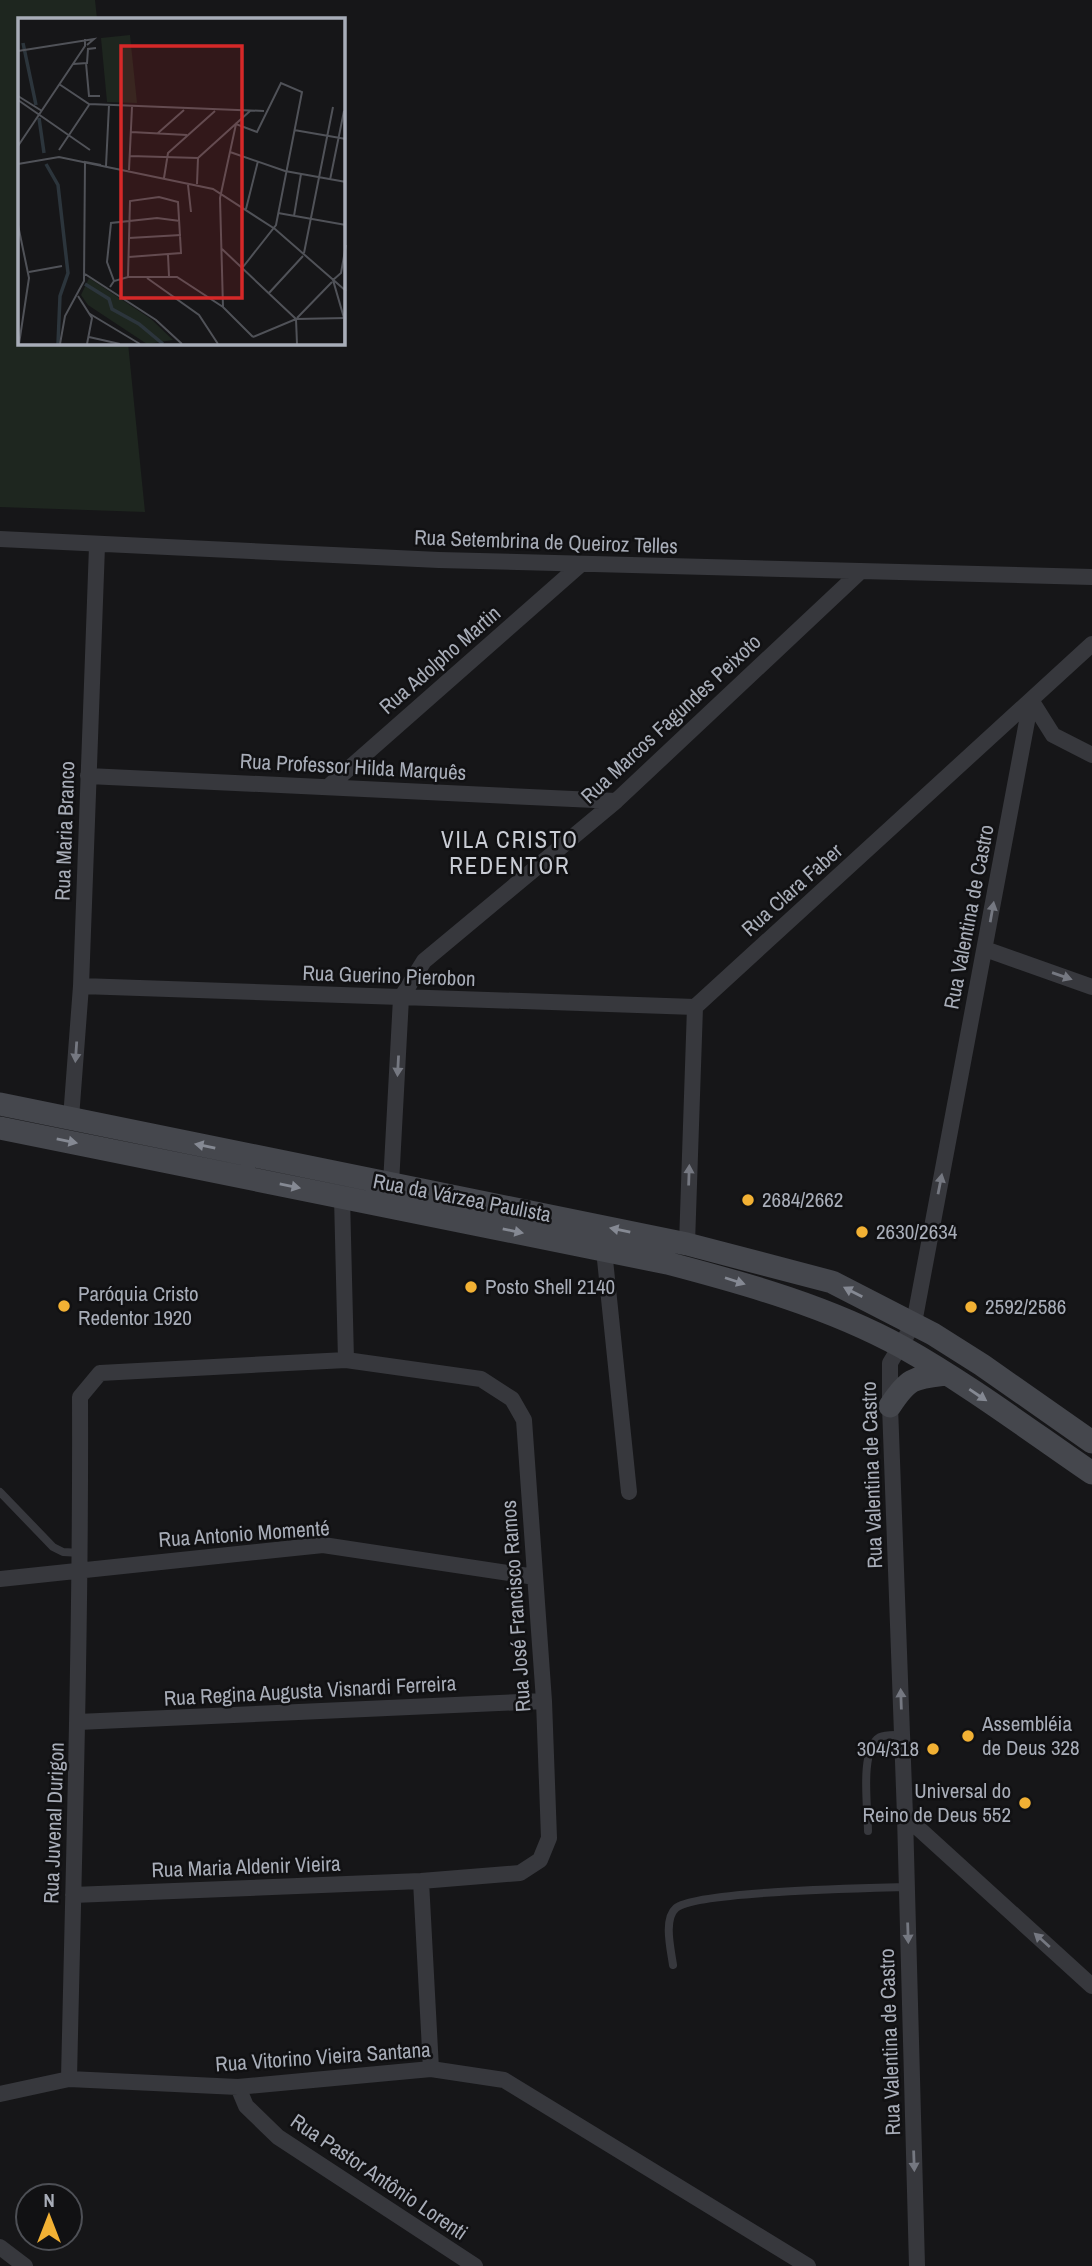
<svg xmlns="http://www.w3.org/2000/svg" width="1092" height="2266" font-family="'Archivo Narrow',sans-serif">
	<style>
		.green { fill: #1e261f }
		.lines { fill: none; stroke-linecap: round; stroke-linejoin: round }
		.service { stroke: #37383d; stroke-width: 8 }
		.minor { stroke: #37383d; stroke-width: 16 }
		.secondary { stroke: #45474d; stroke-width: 23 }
		.oneway { fill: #757881 }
		.oneway2 { fill: #858993 }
		.poi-dot { fill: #f2b134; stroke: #111113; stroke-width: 2.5 }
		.labels { text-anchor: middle; stroke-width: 5; stroke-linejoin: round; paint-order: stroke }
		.street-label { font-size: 21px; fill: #a8adb8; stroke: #111113 }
		.poi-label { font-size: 21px; fill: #a8adb8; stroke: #111113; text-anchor: start }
		.neighbourhood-label { font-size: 23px; letter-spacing: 2px; fill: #c9ccd4; stroke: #111113 }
		.inset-river { fill: none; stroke: #2c353c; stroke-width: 3.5 }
		.inset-road { fill: none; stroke: #505258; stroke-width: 2 }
		.view { fill: #d62828; fill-opacity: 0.15; stroke: #d62828; stroke-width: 3.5 }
		.inset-edge { fill: none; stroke: #a8adb8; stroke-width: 3.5 }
	</style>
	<rect width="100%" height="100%" fill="#161618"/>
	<path class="green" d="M0 0H95L97 19H19V343H128L145 512 0 507Z"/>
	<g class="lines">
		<path class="service" d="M0 1492 53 1547 63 1552 81 1553
			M868 1831C868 1808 859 1749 880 1737 886 1734 895 1735 902 1735
			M673 1965C671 1950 663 1919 676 1908 696 1891 871 1888 907 1887"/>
		<path class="minor" d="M0 539 439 560 1092 577
			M1031 700 1053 735 1092 755
			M88 776 616 801
			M329 786 580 565
			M985 949 1092 987
			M81 986 695 1007
			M71 1118 81 986 97 546
			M391 1184 401 998 424 961 616 801 861 571
			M342 1197 346 1360
			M687 1244 695 1007 1092 644
			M604 1250 629 1492
			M0 1579 323 1545 535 1577
			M78 1722 544 1701
			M905 1816 1092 1986
			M421 1881 431 2069
			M69 2079C74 1851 81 1624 80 1397L100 1373 346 1360 481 1379 512 1399 524 1420 544 1701 549 1838 540 1860 520 1873 421 1881 73 1895
			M238 2087 246 2106 278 2137 475 2266
			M0 2094 69 2079 238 2087 431 2069 504 2080 808 2266
			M0 2247 25 2266
			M917 2266 905 1816 890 1406V1363L914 1323 1031 700"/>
		<path class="secondary" d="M0 1104 687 1244 832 1282 933 1334 982 1365 1092 1442
			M0 1128 667 1263C747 1284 829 1307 902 1347 968 1384 1029 1430 1092 1473
			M890 1406C909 1377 914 1378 947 1374"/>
	</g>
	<defs><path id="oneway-solid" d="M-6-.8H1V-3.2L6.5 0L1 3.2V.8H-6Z" transform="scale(1.75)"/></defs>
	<g class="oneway">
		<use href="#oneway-solid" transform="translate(992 912) rotate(-80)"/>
		<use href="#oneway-solid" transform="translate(1062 976) rotate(19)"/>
		<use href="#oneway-solid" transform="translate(76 1052) rotate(94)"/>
		<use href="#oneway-solid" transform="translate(398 1066) rotate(93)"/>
		<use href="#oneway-solid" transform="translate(689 1175) rotate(-88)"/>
		<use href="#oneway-solid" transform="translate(940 1184) rotate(-79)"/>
		<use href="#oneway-solid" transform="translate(901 1699) rotate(-92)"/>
		<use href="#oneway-solid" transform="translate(908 1933) rotate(88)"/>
		<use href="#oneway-solid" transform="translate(1042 1940) rotate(-138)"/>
		<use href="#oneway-solid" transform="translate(914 2161) rotate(88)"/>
	</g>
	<g class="oneway2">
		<use href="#oneway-solid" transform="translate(67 1141) rotate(11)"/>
		<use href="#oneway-solid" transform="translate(205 1146) rotate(-168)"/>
		<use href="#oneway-solid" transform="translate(290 1186) rotate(11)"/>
		<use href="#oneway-solid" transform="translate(620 1230) rotate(-168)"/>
		<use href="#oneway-solid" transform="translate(513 1231) rotate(12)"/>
		<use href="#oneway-solid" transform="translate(735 1281) rotate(18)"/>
		<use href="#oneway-solid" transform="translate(853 1292) rotate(-153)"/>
		<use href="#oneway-solid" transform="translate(978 1395) rotate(34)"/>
	</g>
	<g class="poi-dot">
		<circle cx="748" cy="1200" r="7"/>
		<circle cx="862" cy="1232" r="7"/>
		<circle cx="471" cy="1287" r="7"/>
		<circle cx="64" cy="1306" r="7"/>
		<circle cx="971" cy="1307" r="7"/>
		<circle cx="968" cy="1736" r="7"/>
		<circle cx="933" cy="1749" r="7"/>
		<circle cx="1025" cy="1803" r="7"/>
	</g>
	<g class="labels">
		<g class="street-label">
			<text transform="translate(546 542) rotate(2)" y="7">Rua Setembrina de Queiroz Telles</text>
			<text transform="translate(440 660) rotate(-41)" y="7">Rua Adolpho Martin</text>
			<text transform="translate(671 719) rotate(-43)" y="7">Rua Marcos Fagundes Peixoto</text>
			<text transform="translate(353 767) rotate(3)" y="7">Rua Professor Hilda Marquês</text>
			<text transform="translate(65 831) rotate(-88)" y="7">Rua Maria Branco</text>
			<text transform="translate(792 890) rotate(-42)" y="7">Rua Clara Faber</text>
			<text transform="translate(969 917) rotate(-79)" y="7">Rua Valentina de Castro</text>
			<text transform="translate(389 976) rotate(2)" y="7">Rua Guerino Pierobon</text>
			<text transform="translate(462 1198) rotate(11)" y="7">Rua da Várzea Paulista</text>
			<text transform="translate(872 1475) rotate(-92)" y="7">Rua Valentina de Castro</text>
			<text transform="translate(244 1534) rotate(-4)" y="7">Rua Antonio Momenté</text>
			<text transform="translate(516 1606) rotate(-94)" y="7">Rua José Francisco Ramos</text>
			<text transform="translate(310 1691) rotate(-3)" y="7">Rua Regina Augusta Visnardi Ferreira</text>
			<text transform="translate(54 1823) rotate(-88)" y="7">Rua Juvenal Durigon</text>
			<text transform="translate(246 1867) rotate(-2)" y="7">Rua Maria Aldenir Vieira</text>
			<text transform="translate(890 2042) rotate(-92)" y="7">Rua Valentina de Castro</text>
			<text transform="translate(323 2057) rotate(-4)" y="7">Rua Vitorino Vieira Santana</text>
			<text transform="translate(379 2177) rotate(34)" y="7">Rua Pastor Antônio Lorenti</text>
		</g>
		<g class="poi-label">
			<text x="762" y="1207">2684/2662</text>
			<text x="876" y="1239">2630/2634</text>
			<text x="485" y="1294">Posto Shell 2140</text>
			<text x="78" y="1301">Paróquia Cristo<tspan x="78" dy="24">Redentor 1920</tspan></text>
			<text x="985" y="1314">2592/2586</text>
			<text x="982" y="1731">Assembléia<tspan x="982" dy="24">de Deus 328</tspan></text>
			<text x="919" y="1756" text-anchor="end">304/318</text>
			<text x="1011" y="1798" text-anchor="end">Universal do<tspan x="1011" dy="24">Reino de Deus 552</tspan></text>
		</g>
		<g class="neighbourhood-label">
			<text x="510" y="848">VILA CRISTO<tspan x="510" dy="26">REDENTOR</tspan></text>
		</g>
	</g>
	<g transform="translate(18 18)">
		<rect width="327" height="327" fill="#161618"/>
		<path d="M112 17 119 85 89 84 83 20ZM71 260 133 301 155 322 129 326 70 287 63 277Z" fill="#1e261f"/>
		<path class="inset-river" d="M5 25 18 87M21 100 26 135M28 146 40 167 50 255 42 278 40 326M67 266 91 281 94 291 121 306 145 326"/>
		<path class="inset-road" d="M0 33 76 21 69 27M68 45 71 78H82M55 46 69 45 70 31 78 30M41 66 71 86 246 93M0 78 24 93M0 82 72 132M276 112 328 121M113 114 169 117M140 115 166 92M0 128 67 28V21M41 132 71 87M212 134 267 153 328 164M112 138 180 140M0 146 41 139 195 171 257 211 328 273M88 148 91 87M111 152 114 89M146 160 150 135 197 93M312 162 326 93M179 166 180 140 232 93M170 167 173 194M228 191 240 143M260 195 328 207M276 198 283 156M0 207 11 260 1 326M111 220 163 217M204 231 278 301 279 326M286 235 315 89M150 237 151 258M11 254 44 248M67 256 138 302 164 326M110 259 112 183 141 179 160 184 163 235 111 239M129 260 181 297 200 326M96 263 89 244 93 205 139 200 162 203M92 269 96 263 110 259H159L205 289 235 319M251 275 285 238M60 278 74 300 69 326M205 289 202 180 218 106 239 114 263 65 284 74 258 207 225 249M72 296 122 326M279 300 314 264M71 319 102 326M235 319 278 301 328 300M42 326 47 298 66 263 67 144 83 147M326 326V300L315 262 323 255 328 227"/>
		<path class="view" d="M103 28H224V280H103Z"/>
		<rect width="327" height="327" class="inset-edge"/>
	</g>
	<g transform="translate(49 2217)"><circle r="33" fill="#111113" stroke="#4d4f55" stroke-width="2"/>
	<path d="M0-5L12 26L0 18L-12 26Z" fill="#f2b134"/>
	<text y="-10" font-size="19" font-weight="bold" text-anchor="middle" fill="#a8adb8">N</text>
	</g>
</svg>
